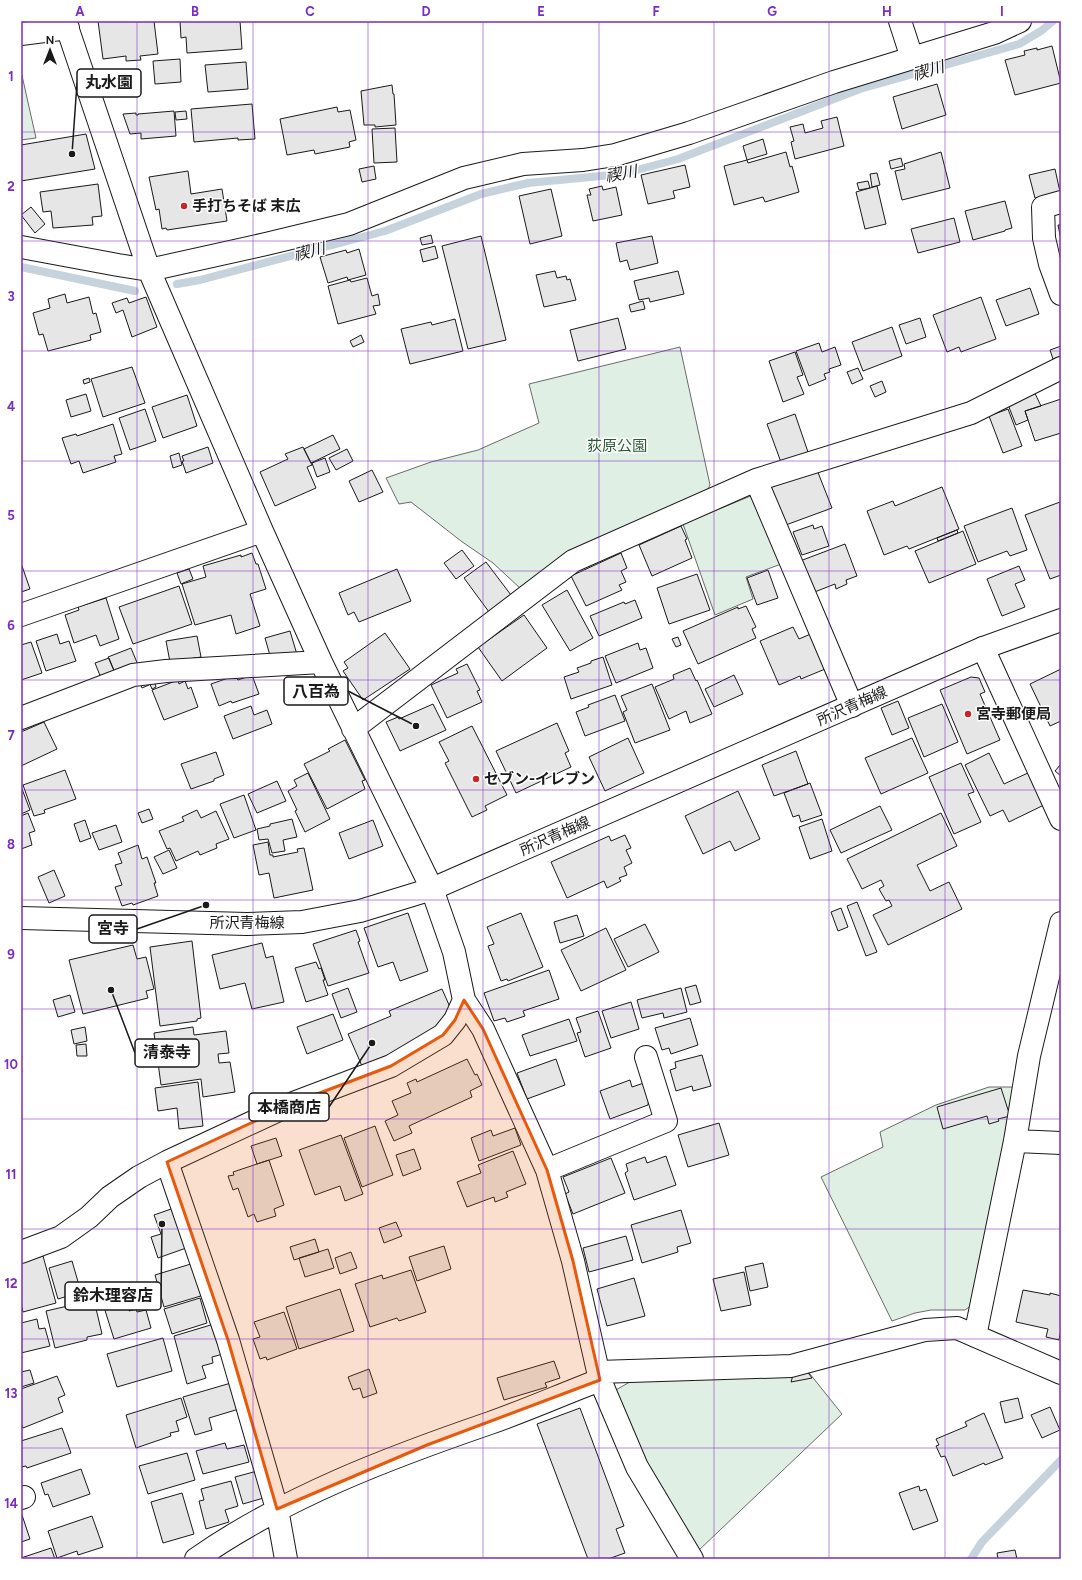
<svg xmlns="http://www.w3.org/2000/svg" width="1082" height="1580" font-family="Figtree,'Noto Sans JP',sans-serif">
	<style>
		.green { fill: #e0efe3; stroke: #6a6a6a }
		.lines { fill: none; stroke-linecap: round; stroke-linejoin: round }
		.stream { stroke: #c6d2dc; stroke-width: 8 }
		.building { fill: #e6e6e6; stroke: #1a1a1a }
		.minor-casing { stroke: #1a1a1a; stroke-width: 24 }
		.major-casing { stroke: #1a1a1a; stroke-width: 24 }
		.minor { stroke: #fff; stroke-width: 22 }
		.major { stroke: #fff; stroke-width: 22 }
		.marked { fill: #e8590c; fill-opacity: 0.2; stroke: #e8590c; stroke-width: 3; stroke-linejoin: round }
		.grid { fill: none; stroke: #7b2cbf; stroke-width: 1; stroke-opacity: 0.55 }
		.poi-dot { fill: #c62828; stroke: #fff; stroke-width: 1.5 }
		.labels { text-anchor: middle; stroke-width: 3; stroke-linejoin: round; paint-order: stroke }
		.poi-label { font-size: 15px; font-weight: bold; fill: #1a1a1a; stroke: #fff; text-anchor: start }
		.park-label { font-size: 15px; fill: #2b5a34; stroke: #fff }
		.street-label { font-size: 15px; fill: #1a1a1a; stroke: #fff }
		.water-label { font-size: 16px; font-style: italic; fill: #1a1a1a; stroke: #fff }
		.leader { fill: none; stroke: #1a1a1a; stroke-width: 1.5 }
		.callout-dot { fill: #1a1a1a; stroke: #fff; stroke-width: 1.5 }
		.callout { fill: #fff; stroke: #1a1a1a; stroke-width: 1.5 }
		.callout-label { font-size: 16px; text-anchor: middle; font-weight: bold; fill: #1a1a1a }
		.neatline { fill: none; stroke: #7b2cbf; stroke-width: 1.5 }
		.grid-label { font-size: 13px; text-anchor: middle; font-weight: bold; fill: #7b2cbf }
	</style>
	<rect width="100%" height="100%" fill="#fff"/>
	<path class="green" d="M21 71 36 138 21 140Z
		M680 347 710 485 705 495 521 589 493 563 461 541 411 502 399 504 386 478 431 462 478 450 539 423 529 384Z
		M753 495 784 563 746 577 753 599 715 615 683 524Z
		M989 1087H1020L976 1302 965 1310H931L915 1313 892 1321 821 1177 883 1147 880 1132 936 1105Z
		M806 1369 842 1414 698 1551 646 1463 614 1391 635 1379Z"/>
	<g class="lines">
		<path class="stream" d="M21 267 135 291
			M177 284 200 280 385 231 481 194 528 183 622 174 678 159 860 89 1019 44 1041 31 1053 21
			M971 1559 982 1542 1061 1460"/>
	</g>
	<path class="building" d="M98 21H154L158 54 140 56 141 60 126 61V56L103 59Z
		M180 21H240L242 49 187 53 186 37 181 38Z
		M1052 46 1061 83 1015 95 1005 60 1025 55 1024 51 1037 48V50Z
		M180 59 181 82 155 84 153 61Z
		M246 62 248 89 208 92 205 65Z
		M937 84 946 115 902 129 893 97Z
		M392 85 393 94H394L396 125 375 127V125H364L361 91Z
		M252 104 255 139 238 140V138L194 142 191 109Z
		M337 107 338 112 350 110 356 140 349 142 350 147 315 154 314 150 287 155 280 119Z
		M174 111 176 136 141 139V133L130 134 123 114 136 113V115H138V114Z
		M186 111 187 119 176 120 175 112Z
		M837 117 844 146 795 159 791 142 794 141 790 127 803 124 805 133 823 128 821 121Z
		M395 128 397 162 374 163 372 129Z
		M86 134 95 169 21 181V145Z
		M763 139 767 154 747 160 743 146Z
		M786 152 790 167 792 166 799 192 765 202 763 197 734 205 724 166 747 160 748 163Z
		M941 152 950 188 902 200 895 171 905 169 904 164Z
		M901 158 903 166 891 169 889 161Z
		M685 165 690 187 673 191 675 198 648 204 641 175Z
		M374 166 376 179 362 182 359 169Z
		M1055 169 1060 192 1035 198 1029 175Z
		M188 171 191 194 222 189 227 221 167 230 166 228 162 229 159 209 156 210 149 177Z
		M877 173 880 185 872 187 870 174Z
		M868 181 870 188 859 190 857 183Z
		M98 184 102 216 92 217 93 225 53 228 51 211 43 212 40 192Z
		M602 186 603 190 616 187 622 215 593 221 587 195H591L589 189Z
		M877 186 886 224 865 229 856 192Z
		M551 189 562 236 530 244 519 196Z
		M1005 201 1012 228 1005 230V231L973 240 965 211Z
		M31 207 45 224 35 233 21 215Z
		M954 218 960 242 918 253 911 229Z
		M1058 225H1061V240Z
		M431 235 433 243 422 245 420 238Z
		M481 236 506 340 468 349 442 246Z
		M652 236 658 263 630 270 627 260 620 262 616 243Z
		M435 246 438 258 423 262 420 250Z
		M359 249 366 275 348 280 347 277 328 283 320 257 346 250 347 253Z
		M555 271 557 278 566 276 567 280 570 279 576 300 544 307 536 275Z
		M678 271 684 294 650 302 649 298 639 300 634 281Z
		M367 278 372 296 378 294 380 305 373 306 376 314 338 324 328 286 350 280 351 282Z
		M1030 288 1039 314 1006 326 996 300Z
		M65 294 67 303 89 297 93 314 96 313 101 332 90 335 91 340 48 351 43 334 39 335 33 313 50 308 48 299Z
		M146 297 157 327 132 337 123 310 116 313 112 303 127 298 129 303Z
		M981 297 996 339 961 352 959 347 947 352 933 315Z
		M643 301 645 309 631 312 629 305Z
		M618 318 626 349 578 361 570 330Z
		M920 318 926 337 906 344 899 325Z
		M455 319 463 351 410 364 401 329 431 322 432 325Z
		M892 327 902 356 863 371 852 342Z
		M361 335 364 342 353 347 350 341Z
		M819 343 822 352 835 347 841 365 829 369 830 372 824 374 826 379 809 386 796 351Z
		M1061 346V356L1053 359 1050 350Z
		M795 352 803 375 797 377 804 394 783 402 769 361Z
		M132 367 145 403 103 417 91 379Z
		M858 368 863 379 852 384 847 372Z
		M89 378 90 382 84 384 83 380Z
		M882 381 886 392 875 397 870 386Z
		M1031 385 1041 406 1025 411 1028 420 1016 425 1005 397Z
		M86 394 91 411 71 417 66 400Z
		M187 395 197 426 163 438 152 407Z
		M1061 399V433L1035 441 1025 411Z
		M145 409 156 441 130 450 119 418Z
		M1008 409 1022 446 1003 453 989 416Z
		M795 414 809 455 782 465 767 424Z
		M113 424 122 454 114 456 116 462 83 473 79 461 71 464 62 438 76 434 77 436Z
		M333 435 340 449 311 463 304 449Z
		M208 447 213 463 186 473 182 461H184L182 456Z
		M303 447 312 465 307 467 316 488 275 506 260 472 288 459 285 454Z
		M347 449 353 461 336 470 329 458Z
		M179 453 182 465 173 468 170 456Z
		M325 458 330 472 317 477 312 463Z
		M372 470 383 492 359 502 349 481Z
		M817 470 832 508 783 526 769 488Z
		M942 487 959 529 909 549 907 546 884 555 867 511 893 501 895 506Z
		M1060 502 1061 575 1050 579 1025 515Z
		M1012 508 1027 550 1010 556 1007 551 978 562 964 526Z
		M813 525 814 529 822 526 829 546 802 555 793 532Z
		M681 526 687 539 685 540 692 558 652 576 639 545Z
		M957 530 958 533 938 541 937 538Z
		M963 531 976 564 929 583 915 551Z
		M845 544 857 576 846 580 847 584 836 589 835 584 812 593 800 561Z
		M462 550 474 566 456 579 444 563Z
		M252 553 256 564H258L266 589 250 594 260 626 236 634 231 615 195 625 182 584 206 577 203 566 241 555V557Z
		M621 553 627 568 621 571 626 582 619 585 622 590 586 606 571 576Z
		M486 562 511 595 489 612 464 578Z
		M21 563 30 589 21 592Z
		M1019 566 1025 580 1015 584 1025 607 1002 616 987 579Z
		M189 569 193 579 181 584 177 573Z
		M397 569 411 601 359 622 354 612 348 615 339 593Z
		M768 570 778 598 757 605 747 578Z
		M697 574 710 610 669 624 657 588Z
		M179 586 192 624 133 644 119 607Z
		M567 590 593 638 570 651 542 605Z
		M106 598 119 639 100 646 96 635 74 643 65 615 79 610 78 607Z
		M635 600 642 618 599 636 590 616 624 602 625 604Z
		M746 606 756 627 752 629 756 638 698 664 683 631 738 607V609Z
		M524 615 547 648 502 681 478 647Z
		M793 627 799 639 813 633 830 667 801 679 800 676 779 685 760 641Z
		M290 631 298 658 271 659 265 638Z
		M385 633 410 669 363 700 343 671 348 668 344 662Z
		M57 634 60 644 69 641 76 661 46 671 36 641Z
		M197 636 201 657 170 662 166 641Z
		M678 637 681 645 676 647 672 639Z
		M31 642 42 673 21 680V645Z
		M638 643 640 650 646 648 653 668 616 683 605 656Z
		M131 648 138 665 115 673 108 657Z
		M603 657 612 685 571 699 564 677 579 672 577 668 591 663V661Z
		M109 658 115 673 101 678 95 663Z
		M467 664 480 690 477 691 482 702 447 718 431 685 458 673 456 669Z
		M690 668 696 681 697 680 712 714 690 723 686 711 669 719 655 687 674 679 673 675Z
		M1061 669V721L1050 726 1030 684Z
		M252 675 259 694 232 703 231 701 219 706 211 684 234 676 238 680Z
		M734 675 743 694 714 707 705 689Z
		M971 677 979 678 985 692 980 694 1000 740 967 754 940 690Z
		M154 680 156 687 152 689 149 682Z
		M178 680 179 684 185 681 188 689 191 687 198 707 164 720 152 690Z
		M147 681 149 685 142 688 140 683Z
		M652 684 670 730 635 743 623 712 627 710 621 696Z
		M615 695 625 721 585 736 576 712 589 707 588 705Z
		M898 701 909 728 892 735 881 708Z
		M433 704 446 730 400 751 386 722 398 717 399 719Z
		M942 704 958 742 924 757 908 718Z
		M251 706 254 715 267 710 272 724 233 739 224 716Z
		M44 722 57 749 21 766V732Z
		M557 723 569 751 565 753 571 767 516 793 496 751Z
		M472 726 507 795 485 806 487 810 472 817 445 763 449 761 439 742Z
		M628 738 644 773 605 791 589 757Z
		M912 738 928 773 881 794 865 758Z
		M345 740 365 780 362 781 365 789 327 809 304 764 330 751 328 749Z
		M796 751 808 784 774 796 762 765Z
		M216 752 224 775 214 779V781L191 789 181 764Z
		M989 753 1004 784 1030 772 1046 804 1009 822 1003 810 990 816 965 765Z
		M961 763 974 792 968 794 981 822 954 834 929 777Z
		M1061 764V776L1055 771Z
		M65 770 76 799 44 810 45 813 34 816 23 785Z
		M308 773 330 819 305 832 295 811 297 810 288 791 297 786 294 780Z
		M277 781 286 801 257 813 248 794Z
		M810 783 822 815 801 822 799 815 793 817 784 793Z
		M22 789 30 810 21 814V790Z
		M738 791 760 839 735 851 730 841 703 854 685 816Z
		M244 795 256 830 234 838 220 804Z
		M880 806 892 830 841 853 830 830Z
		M149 809 153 819 142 823 138 813Z
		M197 810 201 818 216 811 229 839 216 844 217 848 200 855 198 851 176 861 170 848 167 849 159 831 184 821 182 817Z
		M28 813 35 831 29 833 32 845 21 849V816Z
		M941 813 957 846 917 865 930 891 949 882 962 909 888 945 873 915 892 906 889 900 886 901 879 889 884 886 881 880 862 889 847 859Z
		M292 819 297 837 283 840 285 851 272 853 268 839 259 840 257 829 270 826V824Z
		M822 819 832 851 810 859 799 827Z
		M85 820 91 838 80 842 74 824Z
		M373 820 383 846 349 859 339 833Z
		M116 825 122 842 99 850 92 833Z
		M625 835 631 848 626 850 632 863 624 867 627 875 619 878 621 881 607 888 604 881 567 898 551 862 609 836 611 841Z
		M268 842 270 855H273V857L298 852 297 849 304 848 313 890 274 898 269 873 259 875 253 845Z
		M138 845 142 859 147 857 156 883H154L158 896 133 905 132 903 122 906 115 887 122 885 115 865 122 863 118 853Z
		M169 850 177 868 163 874 154 857Z
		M54 870 65 896 49 903 38 877Z
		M857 902 877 952 866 956 847 906Z
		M841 908 848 927 838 931 831 912Z
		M408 913 428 971 400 981 393 962 378 967 364 928Z
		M521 913 543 967 508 981 507 979 501 981 488 946 494 944 487 927Z
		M577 915 584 936 560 943 554 922Z
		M645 924 659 952 628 967 614 939Z
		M606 928 626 970 581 991 561 950Z
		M356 930 360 941 358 942 369 973 328 986 313 944Z
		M192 941 201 1018 197 1019V1021L160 1026 150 947Z
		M262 943 266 958 273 956 284 1002 252 1009 245 983 220 989 212 955Z
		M133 945 137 959 146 957 154 989 146 991 148 998 83 1014 69 960Z
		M316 962 319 969 321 968 325 980H323L328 995 306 1002 295 968Z
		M549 970 559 999 523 1011 525 1016 507 1022 505 1018 494 1021 484 993Z
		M696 985 701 1002 690 1005 685 988Z
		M348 988 357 1012 341 1018 332 994Z
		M681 988 687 1012 664 1018 663 1013 642 1018 637 1000Z
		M442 989 453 1014 437 1034 362 1066 348 1034 391 1016 389 1011Z
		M70 995 75 1012 58 1017 53 1000Z
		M631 1002 639 1029 611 1038 602 1011Z
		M598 1011 611 1048 585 1057 577 1033 581 1032 576 1018Z
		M333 1014 343 1040 307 1054 297 1027Z
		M690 1018 698 1045 671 1054 669 1048 662 1050 655 1028Z
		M569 1019 577 1041 530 1056 522 1035Z
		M85 1027 87 1041 74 1044 71 1030Z
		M193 1027 194 1035 226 1031 229 1053 218 1054 219 1063 230 1062 235 1092 203 1097 201 1079 161 1085 154 1033Z
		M86 1044 87 1056H77L76 1045Z
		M702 1055 711 1086 693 1091 692 1086 676 1091 670 1070 676 1068 675 1062Z
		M467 1059 475 1075 477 1074 482 1085 470 1091 472 1097 409 1126 412 1133 394 1141 385 1121 398 1115 392 1101 411 1093 407 1083 416 1079 417 1082Z
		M556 1059 565 1085 527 1099 517 1073Z
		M630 1080 632 1087 644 1083 649 1097 648 1105 610 1119 600 1091Z
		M198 1082 203 1126 179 1129 177 1108 158 1111 155 1088Z
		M1001 1088 1010 1116 998 1119 999 1121 989 1124 987 1116 943 1129 937 1107Z
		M719 1123 729 1155 688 1167 678 1135Z
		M375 1126 393 1175 362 1187 344 1138Z
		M515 1128 521 1145 479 1161 471 1138 491 1130 493 1136Z
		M341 1135 363 1194 345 1201 340 1186 315 1195 299 1150Z
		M276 1138 282 1156 257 1164 251 1146Z
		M414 1149 421 1169 403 1176 396 1155Z
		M513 1151 526 1184 506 1192 508 1197 495 1202 494 1197 467 1207 457 1182 481 1173 478 1165Z
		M666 1156 676 1185 634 1200 625 1173 628 1171 626 1164 645 1157 647 1163Z
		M611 1158 625 1193 573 1214 565 1194 569 1192 563 1177Z
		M269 1160 284 1205 274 1209 276 1216 257 1222 254 1214 248 1217 238 1188 233 1190 228 1176 234 1175 233 1172Z
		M174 1208 189 1247 158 1258 151 1237 161 1234 154 1215Z
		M681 1210 691 1243 677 1247 678 1252 642 1263 631 1225Z
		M396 1222 402 1236 384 1243 379 1228Z
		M626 1236 633 1260 589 1272 583 1248Z
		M315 1239 319 1252 294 1260 290 1247Z
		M444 1246 451 1269 417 1281 409 1257Z
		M328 1249 334 1268 305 1277 299 1258Z
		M351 1252 357 1268 340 1274 335 1258Z
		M43 1256 56 1303 23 1312 21 1304V1262Z
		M72 1261 81 1292 58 1299 49 1268Z
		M194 1263 204 1295 164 1307 155 1275Z
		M763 1263 768 1287 750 1291 745 1267Z
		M411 1270 426 1312 399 1321 397 1318 370 1327 355 1284 382 1275 383 1279Z
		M744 1272 751 1305 721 1311 713 1279Z
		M634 1278 645 1316 607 1326 597 1289Z
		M340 1289 354 1331 299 1349 286 1307Z
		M1023 1290 1050 1295V1293L1061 1296V1329L1059 1340 1046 1337 1048 1329 1016 1322Z
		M125 1297 129 1311 136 1309 137 1312 146 1310 151 1328 114 1339 103 1304Z
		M200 1298 207 1323 172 1334 164 1309Z
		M94 1300 102 1334 87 1337V1340L55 1348 46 1311Z
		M284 1312 297 1349 267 1360 266 1357 260 1359 253 1339 260 1337 254 1322Z
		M37 1319 39 1329 45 1328 50 1346 21 1353V1323Z
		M214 1324 223 1354 212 1357 213 1363 202 1366 206 1378 187 1384 174 1336Z
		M163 1338 172 1371 117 1387 107 1354Z
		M554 1361 560 1378 545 1383 547 1387 504 1400 497 1378Z
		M369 1369 377 1393 363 1398 360 1388 353 1390 348 1377Z
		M30 1370 34 1383 21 1387V1372Z
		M806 1370 812 1378 791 1382 794 1372Z
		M57 1376 65 1395 58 1398 63 1412 23 1428 21 1423V1389Z
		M231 1383 239 1409 209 1418 212 1430 195 1435 183 1397Z
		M181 1398 187 1417 176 1421 179 1431 170 1433 171 1436 136 1448 126 1415Z
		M1018 1398 1023 1418 1005 1423 1000 1402Z
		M1050 1407 1060 1430 1042 1438 1031 1415Z
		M580 1408 624 1526 616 1529 625 1553 608 1559H588L537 1424Z
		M984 1413 1003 1458 985 1465 984 1463 953 1476 945 1456 941 1457 936 1446 939 1445 936 1439 967 1426 965 1422Z
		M62 1428 71 1453 27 1468 26 1466 21 1467V1441Z
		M225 1443 227 1449 244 1445 249 1462 203 1474 196 1451Z
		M187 1453 195 1480 148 1494 139 1466Z
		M81 1469 90 1494 53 1507 48 1494 45 1495 41 1483Z
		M261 1470 267 1497 243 1504 235 1477Z
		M231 1481 238 1506 225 1510 229 1522 206 1529 199 1501 204 1500 201 1489Z
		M919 1486 920 1491 926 1489 938 1521 913 1530 899 1493Z
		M182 1493 194 1534 163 1543 151 1502Z
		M21 1512 30 1539 21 1542Z
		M92 1516 103 1547 78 1555 77 1551 57 1558 48 1531Z
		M51 1548 55 1559H21V1558Z
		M1015 1550 1017 1559H998L997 1553Z"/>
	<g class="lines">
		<defs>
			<path id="minor" d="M900 21 912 58
				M21 34 68 28
				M1061 202 1043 207 1044 238 1050 264 1061 294
				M21 247 118 265 149 270 266 244 349 224 464 178 523 164 583 160 615 155 689 133 834 82 994 33 1020 21
				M756 480 852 706
				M21 615 262 531
				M983 648 1061 819
				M21 718 133 675 166 671 321 662
				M353 729 573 561 756 480 971 413 1061 368
				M464 1000 483 1029 547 1170 573 1261 600 1380 637 1467 692 1559
				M1015 1141 1061 1143
				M167 1162 228 1340 277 1509 286 1559
				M547 1170 666 1121 646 1057
				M21 1252 61 1237 89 1217 110 1197 139 1177 167 1162 296 1102 391 1066 443 1035 455 1020 464 1000 454 952 432 889 321 662 262 531 149 270 65 21
				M975 1336 1015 1141 1029 1056 1061 923
				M598 1372 791 1366 925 1330 957 1328 1061 1373
				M21 1498 24 1497
				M196 1559C285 1497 388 1458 490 1423 527 1410 563 1394 600 1380"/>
			<path id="major" d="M21 918 247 924 302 922 360 911 432 889 983 648 1061 620"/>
		</defs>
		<use href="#minor" class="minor-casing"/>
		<use href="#major" class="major-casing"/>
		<use href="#minor" class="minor"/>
		<use href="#major" class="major"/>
	</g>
	<path class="marked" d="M464 1000 483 1029 547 1170 573 1261 600 1380 427 1445 277 1509 228 1340 167 1162 296 1102 391 1066 443 1035 455 1020Z"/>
	<path class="grid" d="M137 21V1559M253 21V1559M368 21V1559M483 21V1559M599 21V1559M714 21V1559M829 21V1559M945 21V1559M21 132H1061M21 241H1061M21 351H1061M21 461H1061M21 571H1061M21 680H1061M21 790H1061M21 900H1061M21 1009H1061M21 1119H1061M21 1229H1061M21 1339H1061M21 1448H1061"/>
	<g class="poi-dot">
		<circle cx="184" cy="206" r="4"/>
		<circle cx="968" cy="714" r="4"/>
		<circle cx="476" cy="779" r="4"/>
	</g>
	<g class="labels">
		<g class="poi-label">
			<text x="192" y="211">手打ちそば 末広</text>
			<text x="976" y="719">宮寺郵便局</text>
			<text x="484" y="784">セブン-イレブン</text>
		</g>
		<g class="park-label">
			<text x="617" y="451">荻原公園</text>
		</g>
		<g class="street-label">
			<text transform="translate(852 706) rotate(-24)" y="5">所沢青梅線</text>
			<text transform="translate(555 836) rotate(-24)" y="5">所沢青梅線</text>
			<text x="247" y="928">所沢青梅線</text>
		</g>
		<g class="water-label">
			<text transform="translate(928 70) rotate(-16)" y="6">禊川</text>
			<text transform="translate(621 173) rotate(-10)" y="6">禊川</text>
			<text transform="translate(309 251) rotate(-14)" y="6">禊川</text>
		</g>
	</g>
	<path class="leader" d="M72 154L77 83M416 726L348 691M206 905L137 929M111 990L135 1053M372 1043L329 1107M162 1224L161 1296"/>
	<g class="callout-dot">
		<circle cx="72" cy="154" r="4"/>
		<circle cx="416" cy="726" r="4"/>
		<circle cx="206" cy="905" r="4"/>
		<circle cx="111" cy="990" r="4"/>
		<circle cx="372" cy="1043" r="4"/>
		<circle cx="162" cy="1224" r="4"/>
	</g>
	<g class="callout">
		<rect x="77" y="69" width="64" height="28" rx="4"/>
		<rect x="284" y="677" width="64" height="28" rx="4"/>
		<rect x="89" y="915" width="48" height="28" rx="4"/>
		<rect x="135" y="1039" width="64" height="28" rx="4"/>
		<rect x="249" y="1093" width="80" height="28" rx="4"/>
		<rect x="65" y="1282" width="96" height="28" rx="4"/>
	</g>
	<g class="callout-label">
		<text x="109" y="88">丸水園</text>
		<text x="316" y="697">八百為</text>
		<text x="113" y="934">宮寺</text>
		<text x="167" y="1058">清泰寺</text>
		<text x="289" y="1113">本橋商店</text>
		<text x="113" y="1301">鈴木理容店</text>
	</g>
	<rect width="1082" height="1580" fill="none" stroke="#ffffff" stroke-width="44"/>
	<g transform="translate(50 50)" stroke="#ffffff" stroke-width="3" paint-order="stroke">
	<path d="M0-3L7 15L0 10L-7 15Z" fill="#1a1a1a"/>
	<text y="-6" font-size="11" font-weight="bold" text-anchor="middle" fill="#1a1a1a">N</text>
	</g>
	<rect x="22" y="22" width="1038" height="1536" class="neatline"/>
	<g class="grid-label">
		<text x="80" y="16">A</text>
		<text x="195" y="16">B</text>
		<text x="310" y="16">C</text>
		<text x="426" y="16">D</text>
		<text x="541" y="16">E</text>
		<text x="656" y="16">F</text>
		<text x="772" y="16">G</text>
		<text x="887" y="16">H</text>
		<text x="1002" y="16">I</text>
		<text x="11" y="81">1</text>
		<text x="11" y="191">2</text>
		<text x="11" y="301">3</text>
		<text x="11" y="411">4</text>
		<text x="11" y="520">5</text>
		<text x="11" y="630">6</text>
		<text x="11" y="740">7</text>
		<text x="11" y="849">8</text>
		<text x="11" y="959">9</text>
		<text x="11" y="1069">10</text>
		<text x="11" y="1179">11</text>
		<text x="11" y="1288">12</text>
		<text x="11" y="1398">13</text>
		<text x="11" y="1508">14</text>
	</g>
</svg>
